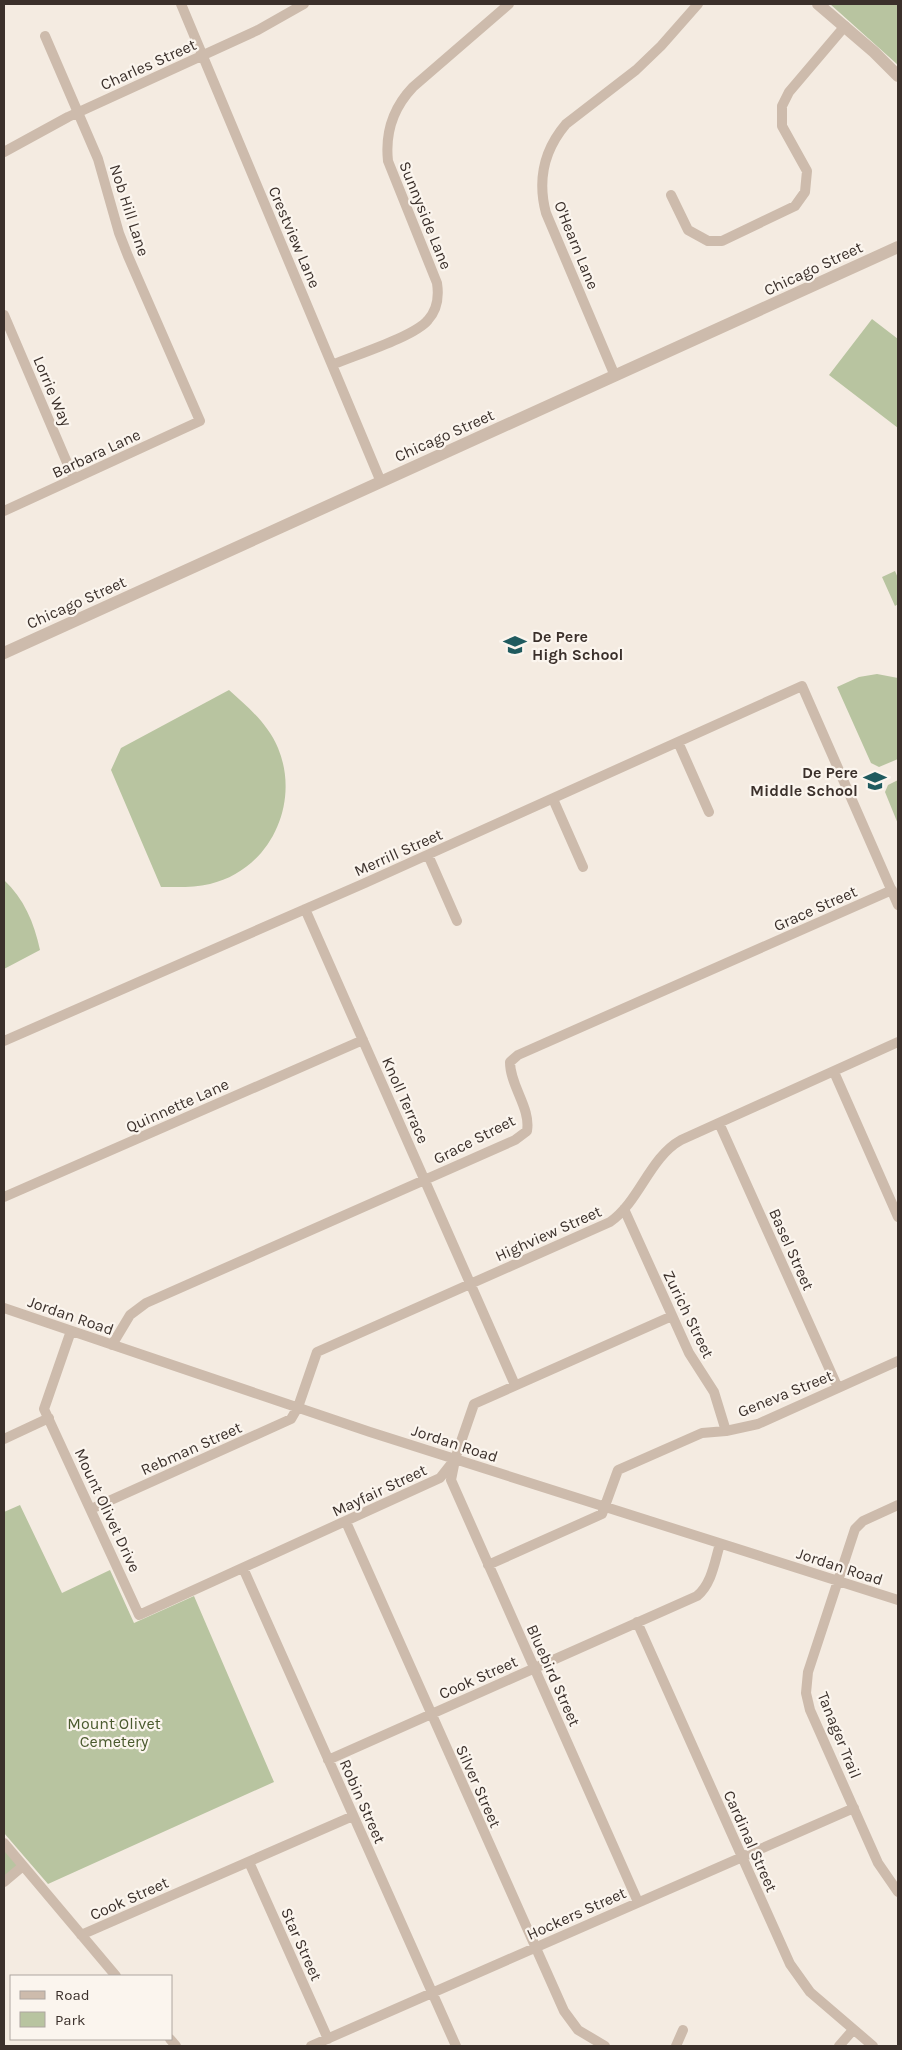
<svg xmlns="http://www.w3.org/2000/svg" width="902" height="2050" font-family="Karla,sans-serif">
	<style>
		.green { fill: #b8c4a0 }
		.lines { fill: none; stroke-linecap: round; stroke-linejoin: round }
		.minor { stroke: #cdbbac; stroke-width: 10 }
		.tertiary { stroke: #cdbbac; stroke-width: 12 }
		.labels { text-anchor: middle; stroke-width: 4.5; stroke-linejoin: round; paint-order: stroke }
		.street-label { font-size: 16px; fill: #3b302b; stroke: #fbf5ee }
		.poi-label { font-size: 16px; font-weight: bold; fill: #3b302b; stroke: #fbf5ee; text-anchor: start }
		.park-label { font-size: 16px; fill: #4a5a2e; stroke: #fbf5ee }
	</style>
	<rect width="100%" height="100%" fill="#f4ebe1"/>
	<path class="green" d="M830 4H898V65Z
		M872 319 898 339V428L829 375Z
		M895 571 898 578V604L895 606 882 577Z
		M877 674 898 678V759L879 767 871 763 837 687 859 677Z
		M229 690C248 707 268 724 278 748 301 803 270 870 210 884 194 888 177 887 161 887L111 770 121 748Z
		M898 780V824L885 792 888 785Z
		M4 880C24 899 34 922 40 950L4 969Z
		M20 1505 62 1593 110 1570 134 1623 194 1596 274 1782 48 1884 4 1833V1512Z
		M4 1843 23 1866 4 1882Z"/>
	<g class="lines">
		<path class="minor" d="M181 4 381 482
			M4 152 68 117 258 30 304 4
			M671 195 688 230 708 241H722L795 206 805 192 807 171 782 126V106L789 92 845 26
			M4 315 74 479
			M332 365C355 355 414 337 428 320 438 309 439 296 437 283L388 161C385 133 393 108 413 87L509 4
			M615 376 546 213C537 179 544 150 566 124L636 70 661 46 698 4
			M4 511 200 421 128 256 119 233 98 159 45 36
			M678 742 709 812
			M553 799 583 867
			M428 855 457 921
			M305 909 515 1385
			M4 1041 365 883 802 686 898 905
			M834 1072 898 1217
			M719 1123 838 1388
			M4 1197 363 1040
			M624 1209 689 1353 714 1392 726 1431
			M4 1308 370 1432 898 1600
			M71 1331 44 1409 139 1615 440 1478 455 1459 474 1404 672 1316
			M112 1345 130 1315 146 1303 515 1140 527 1131C531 1108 510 1086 510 1062L518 1055 892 890
			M4 1439 49 1418
			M455 1460 451 1480 638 1902
			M898 1505 863 1521 855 1529 808 1672 806 1693 810 1710 878 1863 898 1892
			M91 1509 291 1419 298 1407 317 1352 610 1222C640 1201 649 1158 681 1140L898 1042
			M346 1522 564 2011 578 2030 605 2046
			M488 1565 602 1514 618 1470 702 1433 726 1431 758 1424 898 1361
			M243 1568 456 2046
			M637 1622 790 1964 810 1992 873 2046
			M328 1760 697 1596C712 1584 715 1560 720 1544
			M4 1843 116 1976
			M249 1862 328 2039
			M4 1882 23 1866
			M81 1935 353 1816
			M170 2039 176 2046
			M311 2046 854 1808
			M676 2046 683 2030
			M839 2046 853 2030"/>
		<path class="tertiary" d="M818 4 874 52 898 76
			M4 653 898 247"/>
	</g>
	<defs>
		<symbol id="school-bare" viewBox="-9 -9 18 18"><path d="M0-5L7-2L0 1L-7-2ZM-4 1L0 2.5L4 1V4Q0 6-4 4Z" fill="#1f5a5e" stroke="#fbf5ee" stroke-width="2.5" paint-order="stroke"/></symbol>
	</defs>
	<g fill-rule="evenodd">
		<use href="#school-bare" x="499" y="629" width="32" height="32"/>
		<use href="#school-bare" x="859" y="765" width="32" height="32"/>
	</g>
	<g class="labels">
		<g class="street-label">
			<text transform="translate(148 64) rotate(-24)" y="6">Charles Street</text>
			<text transform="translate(130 210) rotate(72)" y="6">Nob Hill Lane</text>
			<text transform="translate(426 215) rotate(68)" y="6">Sunnyside Lane</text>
			<text transform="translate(295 237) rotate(67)" y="6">Crestview Lane</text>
			<text transform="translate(577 245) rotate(68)" y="6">O'Hearn Lane</text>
			<text transform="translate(813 268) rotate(-25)" y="6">Chicago Street</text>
			<text transform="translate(53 391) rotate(67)" y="6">Lorrie Way</text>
			<text transform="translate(444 435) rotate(-24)" y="6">Chicago Street</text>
			<text transform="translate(96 453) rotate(-25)" y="6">Barbara Lane</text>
			<text transform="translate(76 602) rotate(-24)" y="6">Chicago Street</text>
			<text transform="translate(398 852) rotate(-24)" y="6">Merrill Street</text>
			<text transform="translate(815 908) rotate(-24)" y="6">Grace Street</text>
			<text transform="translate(406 1100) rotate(66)" y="6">Knoll Terrace</text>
			<text transform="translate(177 1105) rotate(-24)" y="6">Quinnette Lane</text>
			<text transform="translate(474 1139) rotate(-27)" y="6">Grace Street</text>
			<text transform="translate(548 1233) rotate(-24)" y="6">Highview Street</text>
			<text transform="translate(792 1249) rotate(66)" y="6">Basel Street</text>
			<text transform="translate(689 1314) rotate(64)" y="6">Zurich Street</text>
			<text transform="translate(71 1315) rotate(19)" y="6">Jordan Road</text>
			<text transform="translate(785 1393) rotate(-22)" y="6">Geneva Street</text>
			<text transform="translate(455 1443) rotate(18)" y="6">Jordan Road</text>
			<text transform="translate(191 1448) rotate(-24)" y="6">Rebman Street</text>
			<text transform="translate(379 1490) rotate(-25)" y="6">Mayfair Street</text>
			<text transform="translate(108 1510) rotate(65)" y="6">Mount Olivet Drive</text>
			<text transform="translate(840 1566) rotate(18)" y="6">Jordan Road</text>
			<text transform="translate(554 1675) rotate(66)" y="6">Bluebird Street</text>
			<text transform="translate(478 1677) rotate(-24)" y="6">Cook Street</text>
			<text transform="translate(840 1735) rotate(68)" y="6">Tanager Trail</text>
			<text transform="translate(479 1786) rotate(66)" y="6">Silver Street</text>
			<text transform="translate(363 1801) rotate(66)" y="6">Robin Street</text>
			<text transform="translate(751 1841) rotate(66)" y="6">Cardinal Street</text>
			<text transform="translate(129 1898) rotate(-24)" y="6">Cook Street</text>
			<text transform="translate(576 1913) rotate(-24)" y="6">Hockers Street</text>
			<text transform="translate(302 1944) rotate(66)" y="6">Star Street</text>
		</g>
		<g class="poi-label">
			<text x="532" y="642">De Pere<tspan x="532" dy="18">High School</tspan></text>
			<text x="858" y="778" text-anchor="end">De Pere<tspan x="858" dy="18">Middle School</tspan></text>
		</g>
		<g class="park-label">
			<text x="114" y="1729">Mount Olivet<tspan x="114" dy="18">Cemetery</tspan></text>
		</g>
	</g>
	<rect width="902" height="2050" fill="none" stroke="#3b302b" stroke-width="10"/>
	<rect x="10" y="1975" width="162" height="65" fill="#fbf5ee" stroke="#aea6a0"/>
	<rect x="20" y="1991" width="25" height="8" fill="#cdbbac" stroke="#aea6a0"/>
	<text x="55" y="2000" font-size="15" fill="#3b302b">Road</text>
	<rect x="20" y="2012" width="25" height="15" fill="#b8c4a0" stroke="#aea6a0"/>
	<text x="55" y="2025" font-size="15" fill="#3b302b">Park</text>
</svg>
